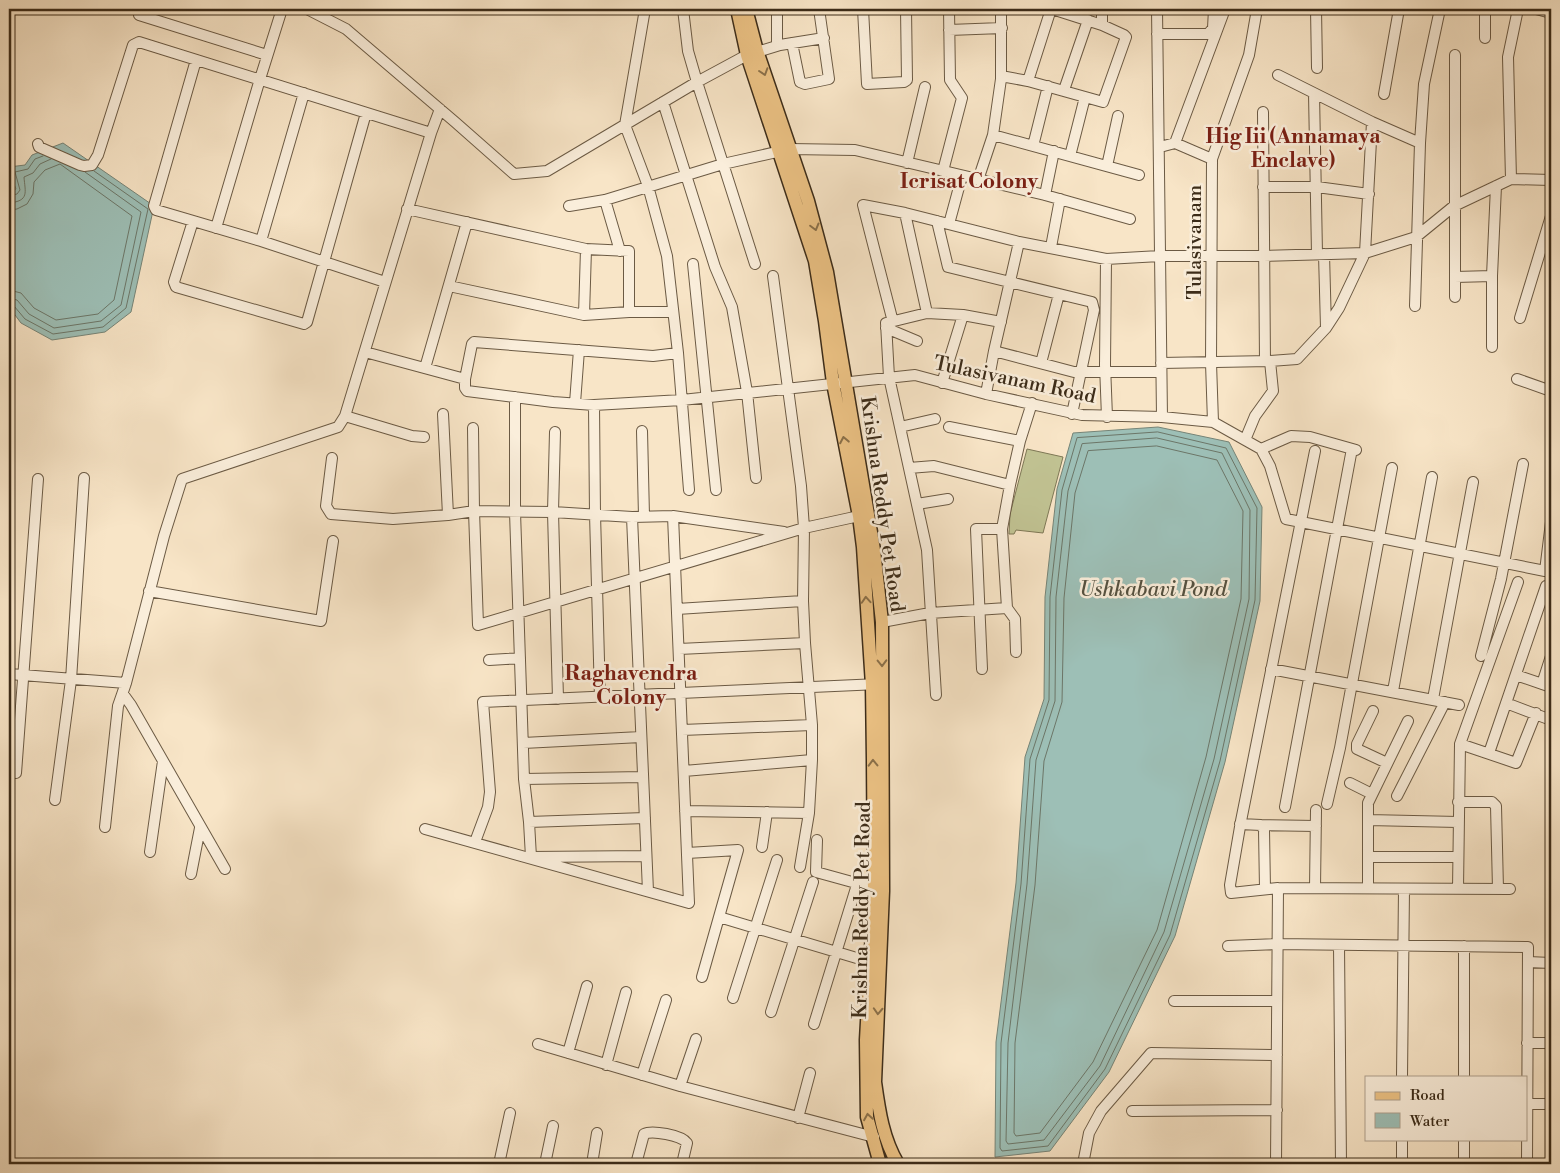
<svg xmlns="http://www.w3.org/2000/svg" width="1560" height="1173" font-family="'Libre Bodoni',serif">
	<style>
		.green { fill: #c1c393; stroke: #7e7856 }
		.water { fill: #9dbfb6; stroke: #768477 }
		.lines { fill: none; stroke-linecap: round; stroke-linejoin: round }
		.shore { stroke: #6c7668; stroke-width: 1 }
		.minor-casing { stroke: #6b5a44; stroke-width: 12 }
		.major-casing { stroke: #3c2c19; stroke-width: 15 }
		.minor { stroke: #faeedb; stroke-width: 10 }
		.major { stroke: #ecc284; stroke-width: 12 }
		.oneway { stroke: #8b7049 }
		.labels { text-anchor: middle; stroke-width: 5; stroke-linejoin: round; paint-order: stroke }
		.street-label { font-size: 20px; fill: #3c2c19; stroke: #faeedb }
		.neighbourhood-label { font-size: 21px; font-weight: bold; fill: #7a1f14; stroke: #faeedb }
		.water-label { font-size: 21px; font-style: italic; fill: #545140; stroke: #faeedb }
	</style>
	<rect width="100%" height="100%" fill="#f8e5c7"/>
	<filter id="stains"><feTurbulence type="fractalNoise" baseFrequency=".004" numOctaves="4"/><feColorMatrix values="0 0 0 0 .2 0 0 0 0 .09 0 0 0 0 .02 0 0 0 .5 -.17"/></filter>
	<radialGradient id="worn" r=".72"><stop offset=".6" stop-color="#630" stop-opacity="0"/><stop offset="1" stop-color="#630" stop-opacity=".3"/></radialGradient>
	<path class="green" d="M1027 449 1063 457 1043 533 1016 530 1014 534H1009L1010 514Z"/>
	<path class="water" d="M63 143 154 206 131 312 105 332 52 340 21 323 9 307V192L16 189 9 172V167L25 165 32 155Z
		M1158 427 1229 442 1262 507 1260 601 1225 762 1175 936 1109 1072 1050 1151 995 1157 996 1042 1016 883 1025 757 1044 699 1045 597 1057 489 1073 433Z"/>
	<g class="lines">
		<path class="shore" d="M9 196 17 194 20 190 15 172 28 169 35 159 43 156
			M9 203C30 201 25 192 24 177L33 173 40 164 51 159
			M9 210 17 209 27 204 33 194 34 182 45 170 60 164 132 216 114 300 98 314 56 320 34 308 21 293 9 290
			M9 298 17 300 29 314 54 328 101 321 121 305 141 212 85 172
			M9 304 14 306 25 319 53 334 103 327 126 308 148 209 94 171
			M1158 432 1226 448 1257 508 1255 600 1220 761 1170 935 1105 1069 1048 1146 1002 1151 1000 1148 1001 1043 1021 884 1030 759 1049 700 1050 597 1062 490 1077 438Z
			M1157 438 1222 453 1250 510 1249 599 1214 759 1164 932 1100 1066 1044 1140 1008 1144 1006 1141 1008 1043 1027 884 1036 760 1055 701 1056 597 1068 491 1082 444Z
			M1157 446 1217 460 1243 511 1241 599 1206 757 1157 930 1093 1062 1040 1133 1016 1136 1014 1133 1015 1043 1035 885 1044 761 1062 702 1064 598 1075 493 1088 451Z"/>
		<defs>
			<path id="minor" d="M307 9 346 29 455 122 514 174 547 171 697 82 747 55 780 45 824 38
				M645 9 625 125 648 186 667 256 678 353 689 490
				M683 9 688 51 697 82 755 264
				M777 9V45
				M863 9 867 84 904 82 907 80 906 9
				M1157 9 1162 417
				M1316 9 1317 68
				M1485 9V38
				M1536 9 1551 13
				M139 15 267 55
				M1102 25V9
				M949 30 1002 28
				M1157 34H1208L1213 28 1214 9
				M792 43 800 82 805 84 829 79 819 9
				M196 60 154 206 156 210 261 241 385 282
				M1278 75 1372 122 1420 143
				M1001 76 1028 81 1051 9
				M1028 81 1103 102 1126 37 1124 35 1102 25 1052 9
				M1064 90 1088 20
				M1314 93 1317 254
				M1384 94 1399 9
				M663 102 715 267 732 307 747 392 756 478
				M1263 112 1265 361
				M993 135 1139 175
				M1175 143 1225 9
				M38 144 39 147 80 165 84 166 92 165 98 155 133 45 139 42 431 133
				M1033 146 1048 86
				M1160 147 1175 143 1212 159
				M1070 156 1085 97
				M907 163 925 87
				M1107 166 1118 116
				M943 171 962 98 950 80 949 9
				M1511 179 1508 57 1518 9
				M978 180 993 135 1001 79V9
				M1263 187H1317L1369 194
				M1045 195 1054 151
				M605 200 620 251
				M569 206 605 200 723 164 790 149 855 150 1045 195 1130 219
				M407 209 586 249 629 251V312
				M905 213 927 313
				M193 221 174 282 176 287 304 324 307 322 366 113
				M937 221 948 267 1092 302 1094 310 1072 414
				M949 224 962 176
				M216 228 260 79 282 9
				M261 241 304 93
				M1051 247 1060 199
				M1324 254 1326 328
				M1106 259 1105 365 1107 417
				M693 264 716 490
				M773 276 801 486 804 528 803 601 805 643 812 725V760L809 813 800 867
				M1455 277 1492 276
				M449 286 584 315 629 312H673
				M1455 297V55
				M1415 306 1420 143 1424 84 1440 9
				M584 315 586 249
				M1520 318 1551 216
				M893 322 863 205 905 213 1019 242 1106 259 1160 256H1264L1365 253 1416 237 1454 206 1511 179 1551 180
				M886 328 917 341
				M1492 347V276L1496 186
				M994 351 1074 372H1161
				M365 352 465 379V388L467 391 553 402 594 405 682 400 915 375 986 394 1082 415 1162 417 1213 422 1261 449 1270 466 1286 519 1545 571 1551 522
				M1041 363 1059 294
				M1161 363 1270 361
				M425 368 467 222
				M465 379 472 344 474 342 653 356 678 353
				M1517 379 1551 391
				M942 383 963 315
				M986 394 994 351 1019 242
				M515 397V512L524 779 529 822 531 857 646 856
				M575 403 579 350
				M594 405 595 514 600 697
				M443 414 448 515
				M345 416 412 436 424 437
				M1213 422 1211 363 1212 159 1249 55 1257 9
				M900 427 935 419
				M949 427 1020 441
				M473 428 474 511 478 625 804 528 859 516
				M642 431 644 516
				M555 432 553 512 558 699
				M1245 440 1255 416 1273 391 1270 361 1297 359 1326 328 1339 308 1365 253 1372 122
				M1261 449 1291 436 1310 437 1356 450
				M1315 451 1241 821 1230 885 1231 893 1278 888 1510 889
				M332 458 326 506 331 514 393 519 448 515 474 511 553 512 632 517 673 516 784 532
				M909 468 934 466 1010 485
				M917 504 948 499
				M632 517 648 891
				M149 591 321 621 333 541
				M677 609 803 601
				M882 622 930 613 1007 608
				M679 649 805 643
				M1016 652 1015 619 1007 608 1002 529 1010 485 1020 441 1032 403
				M1481 656 1501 579 1523 464
				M489 660 520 658
				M982 669 976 529H1002
				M1271 669 1459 705
				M9 674 126 683
				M1516 675 1551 687
				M1542 684 1551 656
				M1393 691 1432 477
				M123 694 131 705 225 869
				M936 695 927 550 889 377 886 323 927 313 963 315 1001 322
				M1433 699 1473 482
				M1506 703 1551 720
				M1373 711 1357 744V749L1387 763
				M682 730 812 725
				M523 743 641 737
				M1460 744 1516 763 1536 713
				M1489 753 1546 586
				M684 771 812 760
				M16 773 38 479
				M524 779 643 777
				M1350 783 1372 794
				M1397 796 1445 702
				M55 800 71 680 84 478
				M1458 802H1492L1496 806 1498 889
				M1327 804 1340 748 1392 468
				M1285 807 1351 454
				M685 811 809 813
				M1368 820 1458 822
				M529 822 645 818
				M1240 824 1261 825 1264 830 1265 889
				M1261 825 1316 826
				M105 827 118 706 126 683 164 536 182 479 338 427 345 416 431 133 440 109
				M425 829 689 903 673 516
				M817 840 816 872 874 888
				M475 842 488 807 490 792 483 702 879 684
				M762 847 767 812
				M150 852 163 761
				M687 853 738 850 702 977
				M1368 857H1458
				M191 874 200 828
				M1315 888 1316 810
				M1368 888V803L1408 721
				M1458 889 1460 744 1518 582
				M719 917 870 962
				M1339 945 1341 1164
				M1228 946 1277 944 1528 947 1527 1164
				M1528 962 1551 963
				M733 998 777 860
				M1174 1001H1277
				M771 1012 813 882
				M814 1024 856 888
				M1527 1043H1551
				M538 1044 680 1086 874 1137
				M568 1053 587 986
				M606 1065 626 992
				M642 1075 666 1000
				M1402 1077 1404 889
				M1464 1077V946
				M680 1086 696 1039
				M1527 1104H1551
				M1132 1111 1277 1110
				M798 1118 810 1073
				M499 1164 510 1113
				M545 1164 553 1126
				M592 1164 597 1133
				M636 1164 644 1134C652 1130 681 1135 687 1143L682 1164
				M1083 1164 1089 1133 1101 1111 1151 1053 1277 1055
				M1276 1164 1278 888
				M1402 1164V1139
				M1464 1164V1139"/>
			<path id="major" d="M737 9 747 55 815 261 825 321 833 383 859 516 863 547 872 685 873 760 874 895 866 1040 867 1117 880 1164
				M746 9 757 51 808 201 827 272 874 550 882 622 883 891 875 1082C879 1111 883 1139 898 1164"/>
		</defs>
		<use href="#minor" class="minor-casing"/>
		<use href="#major" class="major-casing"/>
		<use href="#minor" class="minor"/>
		<use href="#major" class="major"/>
	</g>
	<defs><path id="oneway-chevron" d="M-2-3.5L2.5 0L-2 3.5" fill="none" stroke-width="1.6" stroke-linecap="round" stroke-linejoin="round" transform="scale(1.25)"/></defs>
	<g class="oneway">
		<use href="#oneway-chevron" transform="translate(764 72) rotate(72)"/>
		<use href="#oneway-chevron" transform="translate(815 227) rotate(75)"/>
		<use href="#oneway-chevron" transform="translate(844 440) rotate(-101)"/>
		<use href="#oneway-chevron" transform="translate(866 600) rotate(-94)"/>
		<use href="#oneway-chevron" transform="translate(882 663) rotate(89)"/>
		<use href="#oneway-chevron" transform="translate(873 763) rotate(-91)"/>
		<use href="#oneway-chevron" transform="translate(878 1011) rotate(93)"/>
		<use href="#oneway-chevron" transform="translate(868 1117) rotate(-99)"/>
	</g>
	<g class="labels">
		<g class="street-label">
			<text transform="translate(1194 242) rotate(-90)" y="7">Tulasivanam</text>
			<text transform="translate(1015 379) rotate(12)" y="7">Tulasivanam Road</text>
			<text transform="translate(883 504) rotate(82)" y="7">Krishna Reddy Pet Road</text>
			<text transform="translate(861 910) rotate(-89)" y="7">Krishna Reddy Pet Road</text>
		</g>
		<g class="neighbourhood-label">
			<text x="1293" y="143">Hig Iii (Annamaya<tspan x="1293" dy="24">Enclave)</tspan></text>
			<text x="969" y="188">Icrisat Colony</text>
			<text x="631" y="680">Raghavendra<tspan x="631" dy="24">Colony</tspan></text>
		</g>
		<g class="water-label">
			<text x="1153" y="596">Ushkabavi Pond</text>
		</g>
	</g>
	<rect width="1560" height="1173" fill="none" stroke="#f8e5c7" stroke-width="30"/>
	<rect x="10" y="10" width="1540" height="1153" fill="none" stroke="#3c2c19" stroke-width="2.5"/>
	<rect x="15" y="15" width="1530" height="1143" fill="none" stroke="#3c2c19"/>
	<rect x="1365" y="1076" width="162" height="65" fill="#faeedb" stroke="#aea08d"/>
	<rect x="1375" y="1092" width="25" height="8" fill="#ecc284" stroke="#aea08d"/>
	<text x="1410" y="1100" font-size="15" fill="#3c2c19">Road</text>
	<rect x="1375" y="1113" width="25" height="15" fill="#9dbfb6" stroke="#aea08d"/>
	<text x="1410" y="1126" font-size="15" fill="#3c2c19">Water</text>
	<rect width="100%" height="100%" filter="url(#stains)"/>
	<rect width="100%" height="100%" fill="url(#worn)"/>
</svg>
